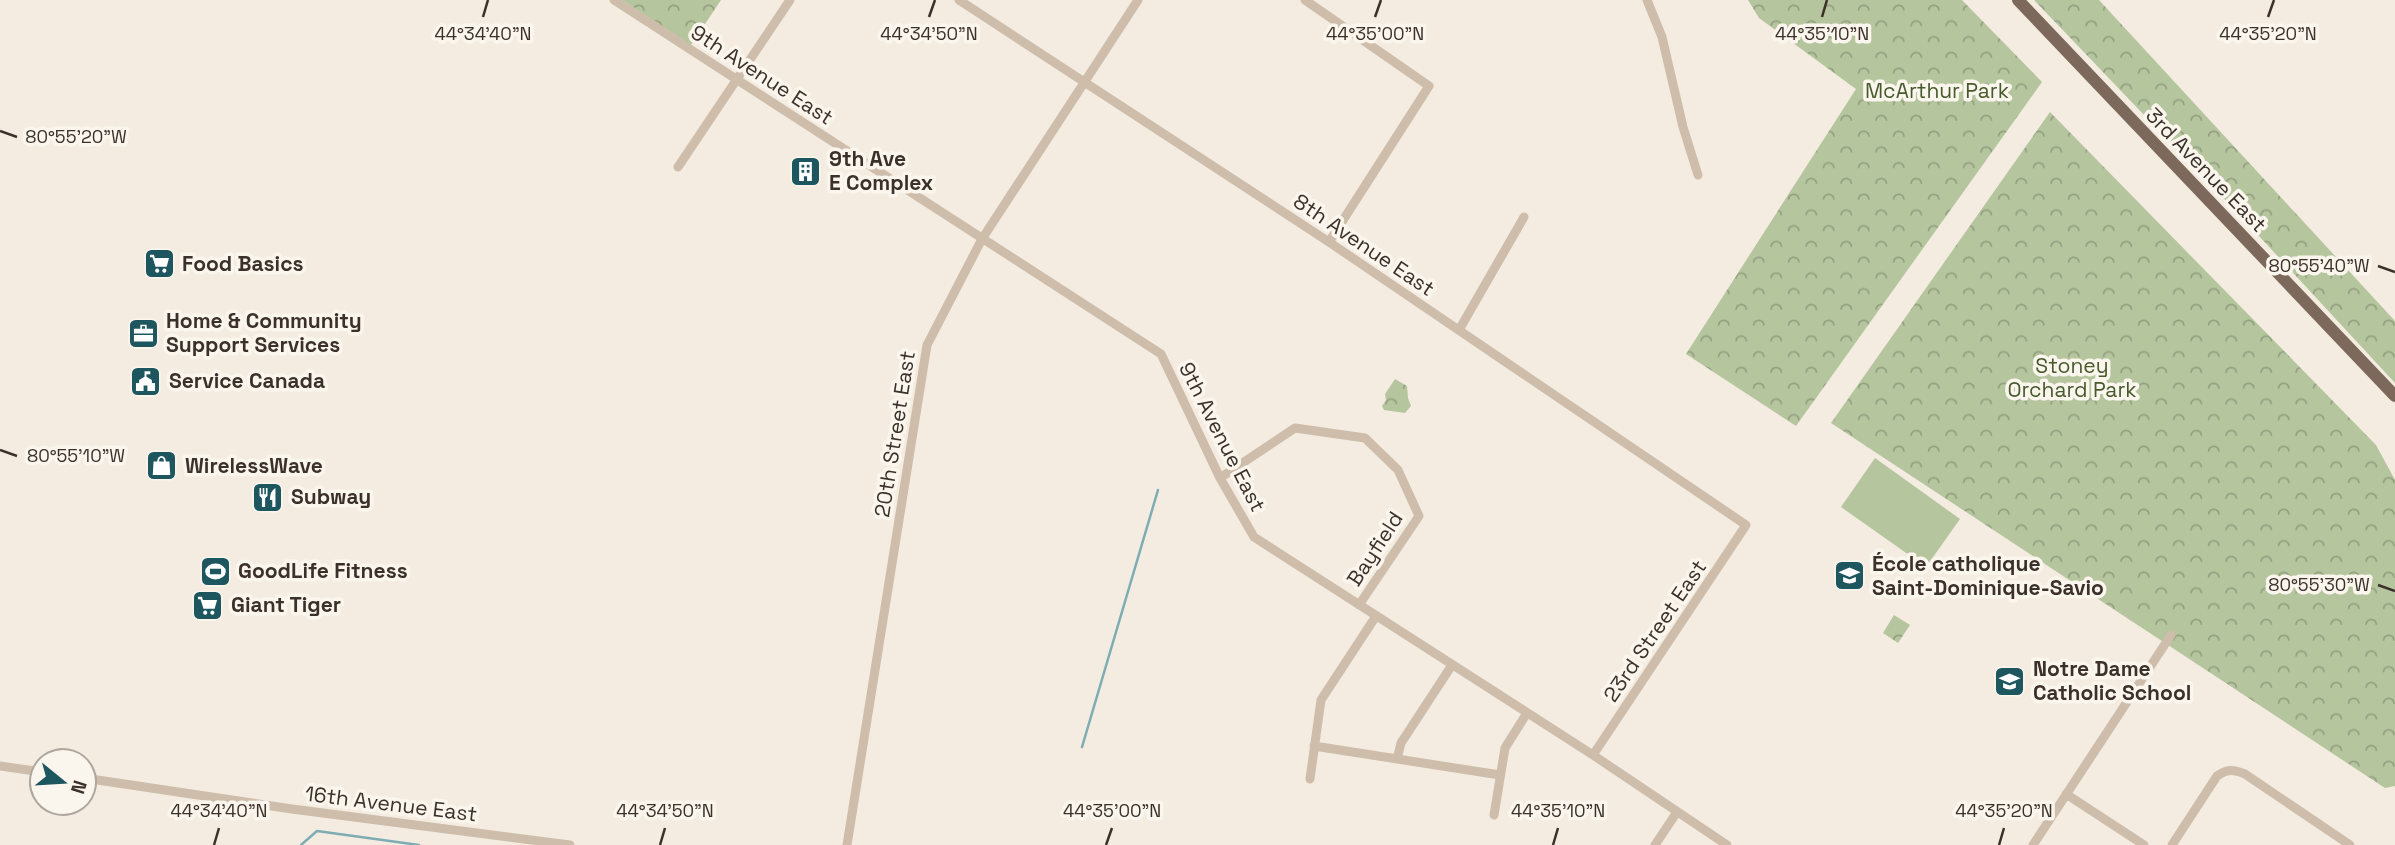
<svg xmlns="http://www.w3.org/2000/svg" width="2395" height="845" font-family="'Space Grotesk',sans-serif">
	<style>
		.park { fill: url(#park-crowns) }
		.garden { fill: #b5c59e }
		.lines { fill: none; stroke-linecap: round; stroke-linejoin: round }
		.stream { stroke: #7dadb3; stroke-width: 2.5 }
		.minor { stroke: #cdbdaa; stroke-width: 9 }
		.major { stroke: #7d695b; stroke-width: 12 }
		.ticks { fill: none; stroke: #3b312a; stroke-width: 2.5 }
		.labels { text-anchor: middle; stroke-width: 7; stroke-linejoin: round; paint-order: stroke }
		.street-label { font-size: 21px; fill: #3b312a; stroke: #fbf6ed }
		.park-label { font-size: 21px; fill: #465a2c; stroke: #fbf6ed }
		.poi-label { font-size: 21px; font-weight: bold; fill: #3b312a; stroke: #fbf6ed; text-anchor: start }
		.ticks-label { font-size: 18px; text-anchor: middle; fill: #3b312a; stroke: #fbf6ed; stroke-width: 7; stroke-linejoin: round; paint-order: stroke }
	</style>
	<defs>
		<pattern id="park-crowns" width="20" height="18" patternUnits="userSpaceOnUse" patternTransform="scale(1.75)"><rect width="20" height="18" fill="#b5c59e"/><path d="M2 6a3 3 0 1 1 6 0M12 15a3 3 0 1 1 6 0" fill="none" stroke="#94a181"/></pattern>
	</defs>
	<rect width="100%" height="100%" fill="#f4ece0"/>
	<path class="park" d="M622 0H721L691 45Z
		M1748 0H1962L2042 82 1796 426 1686 354 1856 89 1759 18Z
		M2034 0H2099L2395 321V383L2233 208Z
		M2050 112 2376 445 2395 480V786L2385 788 1831 423Z
		M1395 379 1407 386 1408 398 1411 406 1405 413 1384 410 1382 406 1386 400 1385 394Z
		M1894 615 1910 625 1898 643 1883 633Z"/>
	<path class="garden" d="M1875 458 1960 519 1926 567 1841 507Z"/>
	<g class="lines">
		<path class="stream" d="M1082 747 1158 490
			M301 845 317 831 419 845"/>
		<path class="minor" d="M614 0 1161 354 1220 478 1254 537 1593 755 1727 845
			M959 0 1329 242 1746 525 1593 755
			M1305 0 1429 86 1329 242
			M1647 0 1662 37 1683 127 1698 175
			M678 167 790 0
			M1459 330 1524 217
			M1220 478 1295 428 1365 438 1398 470 1419 516 1359 605
			M1314 746 1500 775
			M1397 759 1401 743 1452 665
			M0 766 42 772
			M84 778 292 809 570 845
			M1310 779 1321 700 1376 616
			M2066 794 2144 845
			M1494 815 1505 748 1527 713
			M847 845 927 345 982 239 1138 0
			M1655 845 1677 812
			M2033 845 2171 635
			M2172 845 2217 776C2227 769 2233 769 2245 774L2350 845"/>
		<path class="major" d="M2018 0 2395 396"/>
	</g>
	<path class="ticks" d="M483 17 488 0M929 17 935 0M1375 17 1381 0M1822 17 1827 0M2268 17 2274 0M0 131 17 137M2378 266 2395 272M0 450 17 456M2378 585 2395 591M214 845 219 828M660 845 665 828M1106 845 1112 828M1553 845 1558 828M1999 845 2004 828"/>
	<defs>
		<symbol id="building-square" viewBox="-11 -11 22 22"><rect x="-9" y="-9" width="18" height="18" rx="4" fill="#1d565f" stroke="#fbf6ed"/><path d="M-4-6H4V6H1V3H-1V6H-4ZM-2.5-4.3h1.7v1.8h-1.7ZM.8-4.3h1.7v1.8H.8ZM-2.5-1h1.7V.8h-1.7ZM.8-1h1.7V.8H.8Z" fill="#fff"/></symbol>
		<symbol id="supermarket-square" viewBox="-11 -11 22 22"><rect x="-9" y="-9" width="18" height="18" rx="4" fill="#1d565f" stroke="#fbf6ed"/><path d="M-6-5.5h2.5l.6 2H6L4.5 2H-2.5L-4.4-4H-6ZM-1.5 3.2a1.3 1.3 0 1 0 .1 0ZM3 3.2a1.3 1.3 0 1 0 .1 0Z" fill="#fff"/></symbol>
		<symbol id="office-square" viewBox="-11 -11 22 22"><rect x="-9" y="-9" width="18" height="18" rx="4" fill="#1d565f" stroke="#fbf6ed"/><path d="M-6-3h4V-5.5h4V-3h4V5H-6ZM-1-4.5V-3h2v-1.5ZM-6 0V1H6V0Z" fill="#fff"/></symbol>
		<symbol id="civic-square" viewBox="-11 -11 22 22"><rect x="-9" y="-9" width="18" height="18" rx="4" fill="#1d565f" stroke="#fbf6ed"/><path d="M-.6-6.5H3V-4.5H.6V-3L4-1V1h2V6H-6V1h2V-1L-.6-3ZM-1.2 2.5V6h2.4V2.5Z" fill="#fff"/></symbol>
		<symbol id="shop-square" viewBox="-11 -11 22 22"><rect x="-9" y="-9" width="18" height="18" rx="4" fill="#1d565f" stroke="#fbf6ed"/><path d="M-5-2.5h2.3a2.7 3.5 0 0 1 5.4 0H5L5.5 6h-11ZM-1.5-2.5h3a1.5 2.3 0 0 0-3 0Z" fill="#fff"/></symbol>
		<symbol id="restaurant-square" viewBox="-11 -11 22 22"><rect x="-9" y="-9" width="18" height="18" rx="4" fill="#1d565f" stroke="#fbf6ed"/><path d="M-5-6h1v4h1v-4h1v4h1v-4h1v5L-1.5 .5V6h-2V.5L-5-1ZM5-6V6H3V1.5H1.5Q1.5-4 5-6Z" fill="#fff"/></symbol>
		<symbol id="stadium-square" viewBox="-11 -11 22 22"><rect x="-9" y="-9" width="18" height="18" rx="4" fill="#1d565f" stroke="#fbf6ed"/><path d="M0-5a6.5 5 0 1 0 0 10a6.5 5 0 1 0 0-10ZM-3.5-1.8h7v3.6h-7Z" fill="#fff"/></symbol>
		<symbol id="school-square" viewBox="-11 -11 22 22"><rect x="-9" y="-9" width="18" height="18" rx="4" fill="#1d565f" stroke="#fbf6ed"/><path d="M0-5L7-2L0 1L-7-2ZM-4 1L0 2.5L4 1V4Q0 6-4 4Z" fill="#fff"/></symbol>
	</defs>
	<g fill-rule="evenodd">
		<use href="#building-square" x="788" y="154" width="35" height="35"/>
		<use href="#supermarket-square" x="142" y="246" width="35" height="35"/>
		<use href="#office-square" x="126" y="316" width="35" height="35"/>
		<use href="#civic-square" x="128" y="364" width="35" height="35"/>
		<use href="#shop-square" x="144" y="448" width="35" height="35"/>
		<use href="#restaurant-square" x="250" y="480" width="35" height="35"/>
		<use href="#stadium-square" x="198" y="554" width="35" height="35"/>
		<use href="#school-square" x="1832" y="558" width="35" height="35"/>
		<use href="#supermarket-square" x="190" y="588" width="35" height="35"/>
		<use href="#school-square" x="1992" y="664" width="35" height="35"/>
	</g>
	<g class="labels">
		<g class="street-label">
			<text transform="translate(762 75) rotate(33)" y="7">9th Avenue East</text>
			<text transform="translate(2206 170) rotate(46)" y="7">3rd Avenue East</text>
			<text transform="translate(1364 245) rotate(34)" y="7">8th Avenue East</text>
			<text transform="translate(895 434) rotate(-81)" y="7">20th Street East</text>
			<text transform="translate(1222 437) rotate(63)" y="7">9th Avenue East</text>
			<text transform="translate(1375 549) rotate(-57)" y="7">Bayfield</text>
			<text transform="translate(1655 631) rotate(-56)" y="7">23rd Street East</text>
			<text transform="translate(391 804) rotate(7)" y="7">16th Avenue East</text>
		</g>
		<g class="park-label">
			<text x="1937" y="98">McArthur Park</text>
			<text x="2072" y="373">Stoney<tspan x="2072" dy="24">Orchard Park</tspan></text>
		</g>
		<g class="poi-label">
			<text x="829" y="166">9th Ave<tspan x="829" dy="24">E Complex</tspan></text>
			<text x="182" y="271">Food Basics</text>
			<text x="166" y="328">Home &amp; Community<tspan x="166" dy="24">Support Services</tspan></text>
			<text x="169" y="388">Service Canada</text>
			<text x="185" y="473">WirelessWave</text>
			<text x="291" y="504">Subway</text>
			<text x="1872" y="571">École catholique<tspan x="1872" dy="24">Saint-Dominique-Savio</tspan></text>
			<text x="238" y="578">GoodLife Fitness</text>
			<text x="231" y="612">Giant Tiger</text>
			<text x="2033" y="676">Notre Dame<tspan x="2033" dy="24">Catholic School</tspan></text>
		</g>
	</g>
	<g class="ticks-label">
		<text x="483" y="40">44°34'40"N</text>
		<text x="929" y="40">44°34'50"N</text>
		<text x="1375" y="40">44°35'00"N</text>
		<text x="1822" y="40">44°35'10"N</text>
		<text x="2268" y="40">44°35'20"N</text>
		<text x="76" y="143">80°55'20"W</text>
		<text x="2319" y="272">80°55'40"W</text>
		<text x="76" y="462">80°55'10"W</text>
		<text x="2319" y="591">80°55'30"W</text>
		<text x="219" y="817">44°34'40"N</text>
		<text x="665" y="817">44°34'50"N</text>
		<text x="1112" y="817">44°35'00"N</text>
		<text x="1558" y="817">44°35'10"N</text>
		<text x="2004" y="817">44°35'20"N</text>
	</g>
	<g transform="translate(63 782) rotate(108)"><circle r="33" fill="#fbf6ed" stroke="#aea79f" stroke-width="2"/>
	<path d="M0-5L12 26L0 18L-12 26Z" fill="#1d565f"/>
	<text y="-10" font-size="19" font-weight="bold" text-anchor="middle" fill="#3b312a">N</text>
	</g>
</svg>
